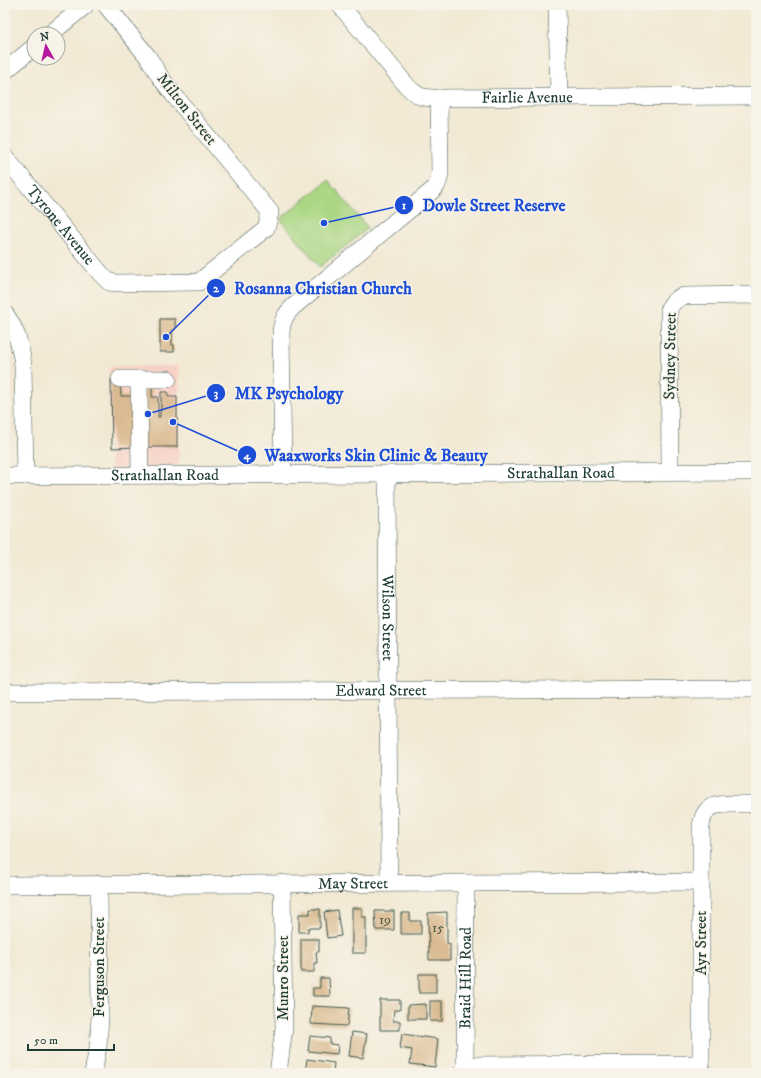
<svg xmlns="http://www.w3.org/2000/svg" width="761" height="1078" viewBox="0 0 761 1078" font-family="'IM FELL DW Pica',serif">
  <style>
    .built { fill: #f7d1c6 }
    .green { fill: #abd784; stroke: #658a5c }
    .building { fill: #dabb91 }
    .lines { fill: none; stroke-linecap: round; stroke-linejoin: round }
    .minor-casing { stroke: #3f574c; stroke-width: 18 }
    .minor { stroke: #fff; stroke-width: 17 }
    .labels { text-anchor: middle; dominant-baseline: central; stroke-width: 3; stroke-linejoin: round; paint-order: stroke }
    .number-label { font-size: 14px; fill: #4e5c4b }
    .street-label { font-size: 16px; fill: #1f3d34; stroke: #f7f3e8 }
    .leader { fill: none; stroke: #1d4ed8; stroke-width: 1.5 }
    .callout-dot { fill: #1d4ed8; stroke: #f7f3e8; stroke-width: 1.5 }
    .mark-label { font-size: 12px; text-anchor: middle; font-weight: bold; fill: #fff }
    .callout-label { font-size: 17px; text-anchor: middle; font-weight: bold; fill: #1d4ed8; stroke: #f7f3e8; stroke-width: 3; stroke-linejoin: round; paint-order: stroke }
  </style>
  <rect width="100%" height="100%" fill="#f7f3e8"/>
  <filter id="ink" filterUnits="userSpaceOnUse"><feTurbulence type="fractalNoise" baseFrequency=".025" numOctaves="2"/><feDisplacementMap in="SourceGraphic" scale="8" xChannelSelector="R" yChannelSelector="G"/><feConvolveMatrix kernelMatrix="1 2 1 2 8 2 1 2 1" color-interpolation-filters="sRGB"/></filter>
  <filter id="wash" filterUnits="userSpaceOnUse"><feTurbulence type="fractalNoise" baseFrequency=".012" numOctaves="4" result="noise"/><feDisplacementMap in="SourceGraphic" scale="16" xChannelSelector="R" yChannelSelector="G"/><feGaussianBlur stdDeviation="0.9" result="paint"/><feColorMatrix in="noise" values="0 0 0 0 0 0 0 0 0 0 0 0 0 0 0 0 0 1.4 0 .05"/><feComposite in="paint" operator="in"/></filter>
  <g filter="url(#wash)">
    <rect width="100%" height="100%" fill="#f2e9d4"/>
    <polygon class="built" points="109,366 179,366 179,468 110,469"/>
    <polygon class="green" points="328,180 368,228 320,267 280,219"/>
    <g id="blocks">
      <g class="building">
        <polygon points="160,319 175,319 175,329 172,330 172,345 174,345 174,352 160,352"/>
        <polygon points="120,378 121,396 136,396 137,447 112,448 111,379"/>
        <polygon points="145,382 152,382 152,397 158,397 158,417 160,417 160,412 161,411 161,392 168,392 168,397 177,397 177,447 143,447"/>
        <polygon points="352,908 362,908 362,917 366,917 366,953 352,953"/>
        <polygon points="310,909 320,909 320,928 308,928 308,932 299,932 299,914 310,914"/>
        <polygon points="337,910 341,936 327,938 324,912"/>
        <polygon points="375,911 394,911 394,930 376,930"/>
        <polygon points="447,912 447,943 450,944 450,960 429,960 428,913"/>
        <polygon points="401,913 410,913 410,921 421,921 421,934 401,934"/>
        <polygon points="301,939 319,939 319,952 316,952 317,963 314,963 314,972 301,972"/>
        <rect x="419" y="974" width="17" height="19"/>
        <polygon points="320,978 329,978 330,996 313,996 313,988 320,988"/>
        <polygon points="380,1000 400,1000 400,1010 394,1010 393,1021 400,1021 400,1030 380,1030"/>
        <rect x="430" y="1001" width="12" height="20"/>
        <polygon points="426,1004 426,1019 408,1019 408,1005"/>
        <polygon points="312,1006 349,1008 347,1026 311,1024"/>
        <polygon points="352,1032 367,1034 363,1058 349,1056"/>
        <polygon points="402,1034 438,1039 435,1067 410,1064 412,1050 400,1048"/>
        <polygon points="310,1036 330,1038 330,1044 338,1045 337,1054 308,1051"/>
        <polygon points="307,1059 334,1063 333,1073 305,1073"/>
      </g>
    </g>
  </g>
  <g filter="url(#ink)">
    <use href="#blocks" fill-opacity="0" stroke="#3f574c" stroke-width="1"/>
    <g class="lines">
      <g class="minor-casing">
        <g id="minor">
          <path id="s1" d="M340,5L407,86C419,98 423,98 439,98L756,96"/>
          <polyline points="557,5 559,97"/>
          <polyline points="50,34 86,5"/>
          <polyline points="5,71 34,47"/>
          <path id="s2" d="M5,157L101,274L109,282L117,283L199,282L266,228L267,225L270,212L173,94L161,78L148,57L106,5"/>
          <path d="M5,314C17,330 21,347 23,366L25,476"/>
          <polyline points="120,379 168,379"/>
          <polyline points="139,379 140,475"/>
          <path d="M670,472L669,308C673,301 677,298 684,296L756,295"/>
          <path d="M283,474L281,333C282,321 285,314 294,306L434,189L437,185L440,175L439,98"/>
          <path id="s3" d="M387,474L389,883"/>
          <path id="s4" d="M5,476L756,472"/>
          <path id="s5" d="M5,692L756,689"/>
          <path id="s6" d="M5,885L701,882"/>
          <polyline points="465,1065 701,1064"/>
          <polyline points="93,1073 98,1047 100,1017 99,884"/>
          <polyline points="278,1073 284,1028 282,883"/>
          <path id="s7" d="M464,1073L465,1065L466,883"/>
          <path d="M701,1073V826C704,805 715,804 733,804C741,804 748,804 756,804"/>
        </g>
      </g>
      <use href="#minor" class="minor"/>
    </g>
  </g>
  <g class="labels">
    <g class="number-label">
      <text x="385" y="920">19</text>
      <text x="438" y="928">15</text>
    </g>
    <g class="street-label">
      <text stroke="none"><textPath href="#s1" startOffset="229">Fairlie Avenue</textPath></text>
      <text transform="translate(187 109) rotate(52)">Milton Street</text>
      <text stroke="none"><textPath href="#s2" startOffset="88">Tyrone Avenue</textPath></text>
      <text transform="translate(670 356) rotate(-89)">Sydney Street</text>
      <text stroke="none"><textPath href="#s4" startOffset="556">Strathallan Road</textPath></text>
      <text stroke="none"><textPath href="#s4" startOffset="160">Strathallan Road</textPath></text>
      <text stroke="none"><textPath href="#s3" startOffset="144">Wilson Street</textPath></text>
      <text stroke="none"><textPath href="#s5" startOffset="376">Edward Street</textPath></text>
      <text stroke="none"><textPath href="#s6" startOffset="348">May Street</textPath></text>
      <text transform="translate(701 943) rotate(-90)">Ayr Street</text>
      <text transform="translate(99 967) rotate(-90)">Ferguson Street</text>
      <text transform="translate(283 978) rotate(-90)">Munro Street</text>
      <text stroke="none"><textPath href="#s7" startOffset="95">Braid Hill Road</textPath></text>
    </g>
  </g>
  <path class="leader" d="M324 223L404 205M166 337L216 288M148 414L216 393M173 422L247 455"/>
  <g class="callout-dot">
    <circle cx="324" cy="223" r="4"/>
    <circle cx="166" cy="337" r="4"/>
    <circle cx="148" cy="414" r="4"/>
    <circle cx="173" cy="422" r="4"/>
    <circle cx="404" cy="205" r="10"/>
    <circle cx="216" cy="288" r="10"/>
    <circle cx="216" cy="393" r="10"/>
    <circle cx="247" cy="455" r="10"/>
  </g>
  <g class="mark-label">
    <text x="404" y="209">1</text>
    <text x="216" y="292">2</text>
    <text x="216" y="397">3</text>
    <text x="247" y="459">4</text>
  </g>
  <g class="callout-label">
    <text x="494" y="211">Dowle Street Reserve</text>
    <text x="323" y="294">Rosanna Christian Church</text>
    <text x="289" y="399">MK Psychology</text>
    <text x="376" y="461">Waaxworks Skin Clinic &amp; Beauty</text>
  </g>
  <rect width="761" height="1078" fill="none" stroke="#f7f3e8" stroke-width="20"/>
  <g transform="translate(46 46) rotate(352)"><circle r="19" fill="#f7f3e8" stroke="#a1aaa0"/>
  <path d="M0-3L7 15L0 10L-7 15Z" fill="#b5179e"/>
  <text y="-6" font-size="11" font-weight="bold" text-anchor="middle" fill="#1f3d34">N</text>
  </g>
  <path d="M28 1044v6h86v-6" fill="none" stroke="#1f3d34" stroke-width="2"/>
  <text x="34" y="1044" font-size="12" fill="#1f3d34" stroke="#f7f3e8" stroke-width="3" paint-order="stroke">50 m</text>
</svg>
